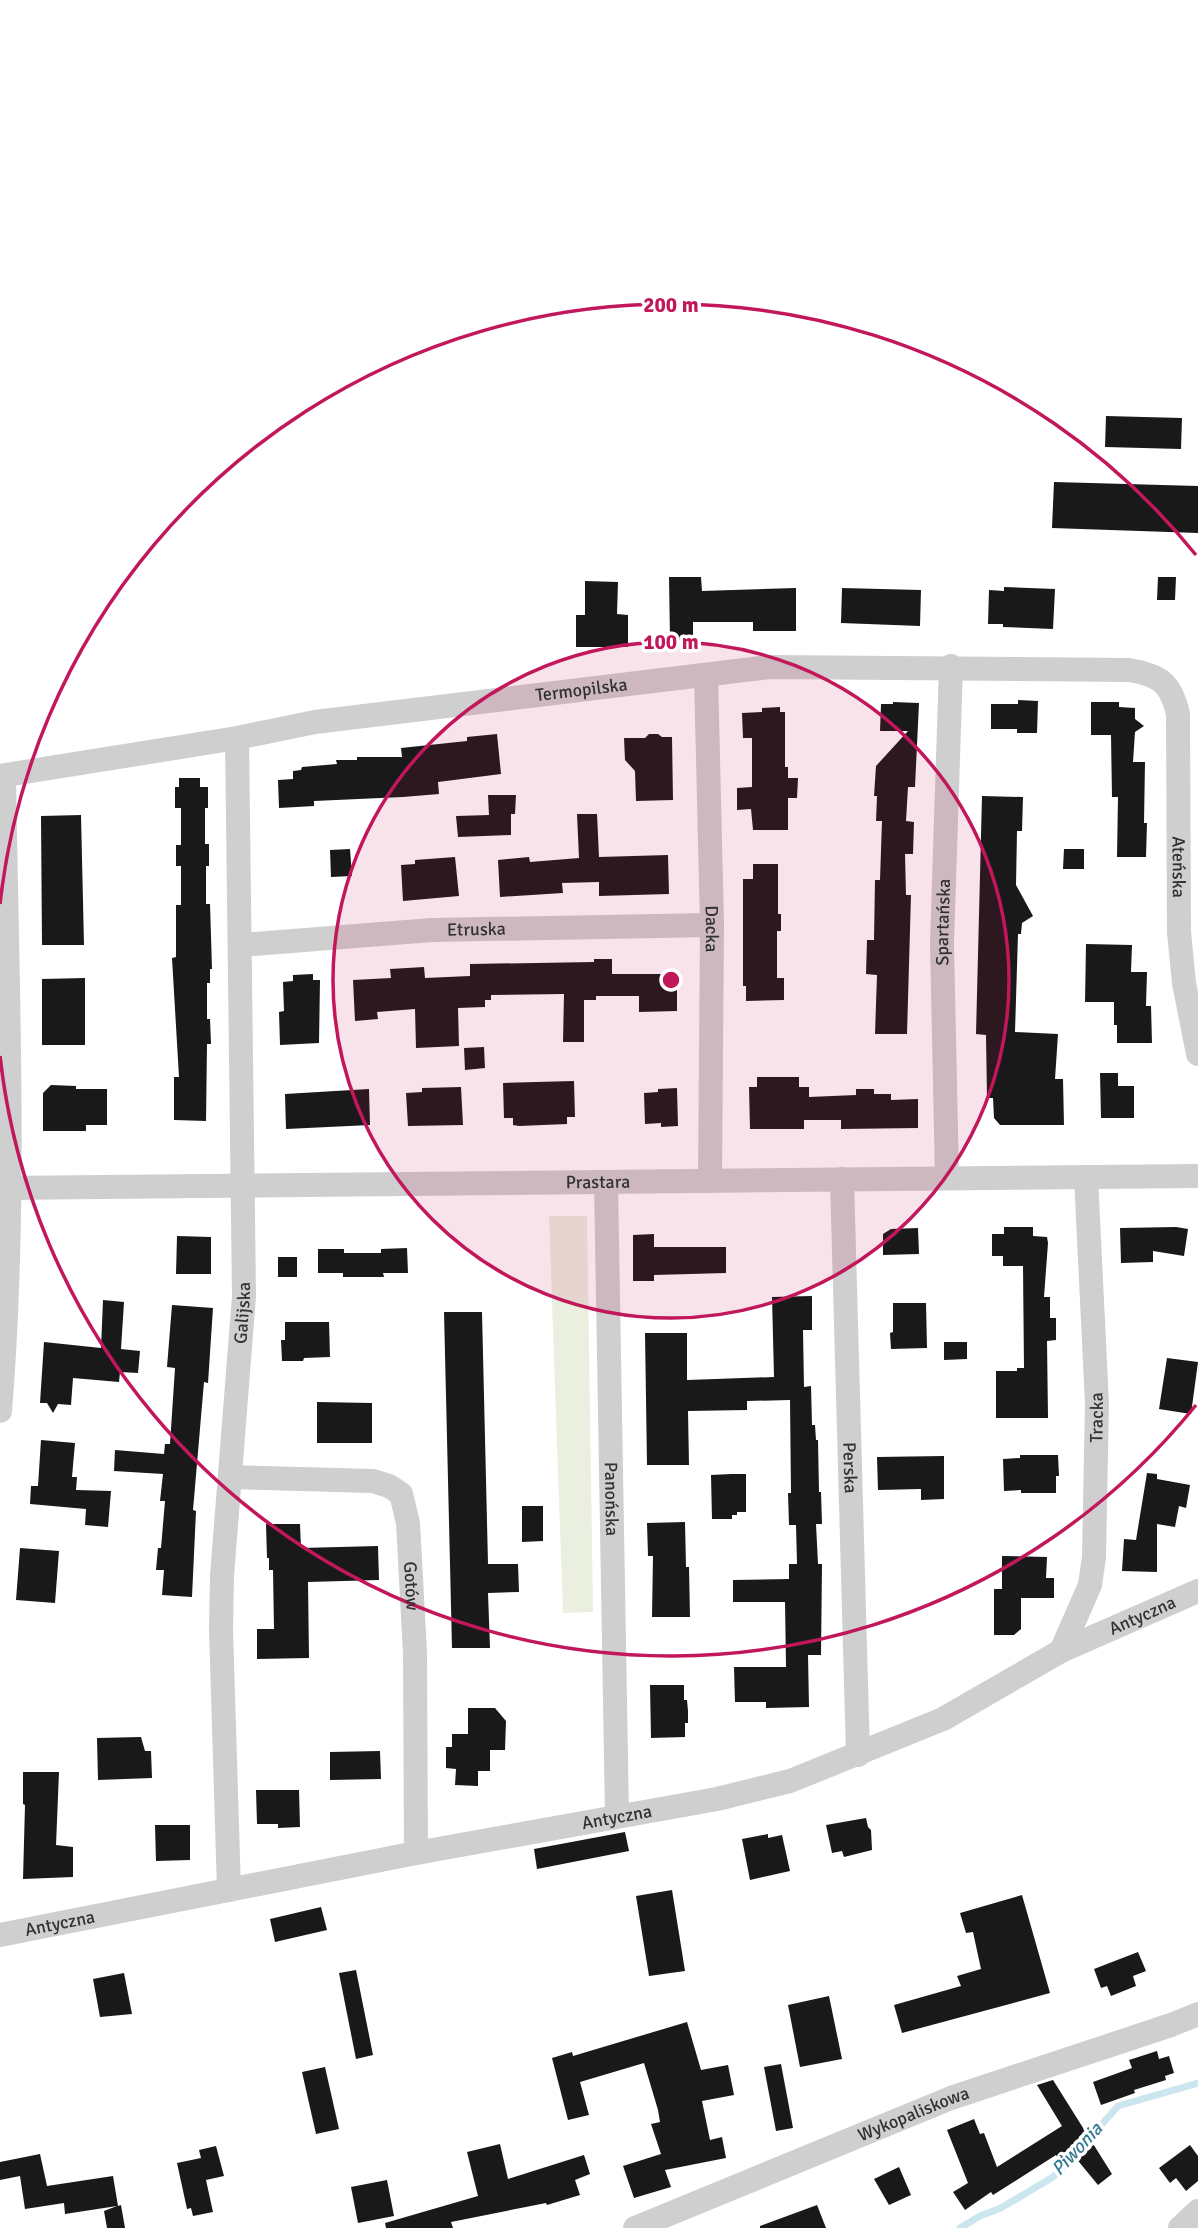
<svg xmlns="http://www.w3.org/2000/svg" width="1198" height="2228" viewBox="0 0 1198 2228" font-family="Signika,sans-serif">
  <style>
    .green { fill: #eaefdf }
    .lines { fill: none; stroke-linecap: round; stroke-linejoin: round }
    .stream { stroke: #cbe6ef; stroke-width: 7 }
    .building { fill: #191919 }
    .minor { stroke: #cfcfcf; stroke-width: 24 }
    .ring { fill: none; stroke: #c2185b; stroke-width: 3.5 }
    .labels { text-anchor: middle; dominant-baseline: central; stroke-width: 7; stroke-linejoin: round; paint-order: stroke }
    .street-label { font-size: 18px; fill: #323232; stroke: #fff }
    .water-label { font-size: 19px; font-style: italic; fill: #377b93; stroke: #fff }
    .centre { fill: #c2185b; stroke: #fff; stroke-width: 3.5 }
    .ring-label { font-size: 21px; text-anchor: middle; font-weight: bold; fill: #c2185b; stroke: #fff; stroke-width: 7; stroke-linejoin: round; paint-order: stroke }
  </style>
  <rect width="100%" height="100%" fill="#fff"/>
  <polygon class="green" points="549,1216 587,1216 593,1612 563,1613"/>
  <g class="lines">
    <polyline class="stream" points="960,2228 980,2216 1001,2208 1053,2177 1066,2165 1118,2106 1198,2083"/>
  </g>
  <g class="building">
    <polygon points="1106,416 1182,418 1181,449 1105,447"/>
    <polygon points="1054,482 1198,486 1198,533 1052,528"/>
    <polygon points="669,577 701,577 702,591 796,588 796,631 753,631 753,622 693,622 693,640 670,640"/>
    <polygon points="1158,577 1176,577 1175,600 1157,600"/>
    <polygon points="585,581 618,582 617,614 628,615 628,647 576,647 576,615 585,615"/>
    <polygon points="1004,587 1055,589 1053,629 1003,627 1003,624 988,624 989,590 1004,591"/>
    <polygon points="842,588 921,590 920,626 841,623"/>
    <polygon points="1018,700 1038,701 1037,733 1017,733 1017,729 991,729 991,704 1018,704"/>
    <polygon points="893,702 919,703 915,787 908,787 906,821 914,822 913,854 905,854 906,895 911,895 907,1034 875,1034 877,975 866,974 867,940 874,940 875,880 880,880 882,821 876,821 877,796 874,796 876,766 908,731 880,731 881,704 893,704"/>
    <polygon points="1091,702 1119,702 1119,707 1135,708 1135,719 1144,726 1135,732 1133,762 1145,762 1144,823 1147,823 1146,857 1117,857 1118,797 1112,797 1111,735 1091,735"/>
    <polygon points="780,707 780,712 785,712 785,767 788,767 788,778 798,778 797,798 788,798 788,830 753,830 751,809 737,810 737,788 752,787 752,738 743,738 742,713 762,712 762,708"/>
    <polygon points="497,734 501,774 438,782 439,794 403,797 314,801 314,806 279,808 278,780 293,779 293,771 301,770 302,767 337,764 336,760 357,760 357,757 402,757 401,748 467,741 467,737"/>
    <polygon points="649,734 658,734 662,737 672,737 673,800 636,801 635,771 625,760 624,738 645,738"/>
    <polygon points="179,778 200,778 200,787 208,787 208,808 205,808 205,844 209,844 209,866 206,866 206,904 210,904 212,969 210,969 210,983 207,983 207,1019 210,1019 211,1044 207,1044 206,1121 174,1120 174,1077 179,1077 172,958 176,957 176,905 181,905 181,866 176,866 176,845 181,845 181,808 175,808 175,787 179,787"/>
    <polygon points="488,795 516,795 515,814 511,814 511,835 458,837 456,816 489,815"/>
    <polygon points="982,796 1023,797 1022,831 1017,831 1016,885 1033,916 1022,923 1021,934 1018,934 1015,1032 1058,1034 1055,1079 1063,1079 1064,1125 1000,1125 994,1118 993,1098 987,1098 986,1035 976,1034"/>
    <polygon points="577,814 597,814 599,857 668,855 669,894 599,896 599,882 562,883 563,893 500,897 498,860 529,857 530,862 579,858"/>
    <polygon points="81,815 84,945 42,945 41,816"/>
    <polygon points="350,849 352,876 331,877 330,850"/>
    <polygon points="1064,849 1084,849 1084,869 1063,869"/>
    <polygon points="455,857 459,896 403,901 401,865 415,864 415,860"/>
    <polygon points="753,864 778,864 778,914 781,914 781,931 777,931 777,978 784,978 784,1000 746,1001 746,986 743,986 743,879 753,879"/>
    <polygon points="1086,944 1132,945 1131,972 1147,972 1146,1006 1151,1006 1152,1043 1117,1043 1117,1025 1114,1025 1114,1002 1085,1002"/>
    <polygon points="594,959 612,959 612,974 677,974 677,1011 639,1012 639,996 596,996 596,1000 584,1000 584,1042 563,1042 564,994 491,995 491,1000 485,1000 485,1007 458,1008 459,1046 416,1048 415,1009 377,1012 378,1019 355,1021 353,980 391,978 390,969 424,967 425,978 470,976 470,964 594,962"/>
    <polygon points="313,974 313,980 320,980 319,1043 280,1045 279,1012 284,1011 283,982 293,981 293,975"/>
    <polygon points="85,978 85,1045 42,1045 42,979"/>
    <polygon points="484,1047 485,1068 465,1070 464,1048"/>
    <polygon points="1100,1073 1118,1073 1118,1086 1134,1086 1134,1118 1101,1118"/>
    <polygon points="757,1077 799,1077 799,1087 809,1087 809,1097 856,1095 856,1089 874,1089 874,1094 891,1094 891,1100 918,1099 918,1128 841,1129 841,1120 804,1120 804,1129 750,1129 749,1087 757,1087"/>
    <polygon points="574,1081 575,1117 567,1117 567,1124 519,1126 513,1125 513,1118 504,1118 503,1083"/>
    <polygon points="51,1085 76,1086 76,1089 107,1089 107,1125 86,1125 86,1131 43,1131 43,1093"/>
    <polygon points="461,1087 463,1125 408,1126 406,1093 422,1092 422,1088"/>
    <polygon points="677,1088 678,1126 661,1127 661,1123 645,1124 644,1093 658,1092 658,1089"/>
    <polygon points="369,1089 370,1125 286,1129 285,1094"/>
    <polygon points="1004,1227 1033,1227 1033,1236 1047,1237 1048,1243 1044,1297 1050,1297 1050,1318 1056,1318 1056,1340 1047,1341 1048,1418 996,1418 996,1371 1017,1371 1017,1368 1024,1368 1023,1266 1003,1266 1003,1256 992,1256 992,1234 1004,1234"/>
    <polygon points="1176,1227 1188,1229 1184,1256 1153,1251 1153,1262 1121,1263 1120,1228"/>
    <polygon points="918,1228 919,1254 883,1255 883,1234 891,1229"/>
    <polygon points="654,1234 654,1247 726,1247 726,1273 654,1275 654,1281 633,1281 633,1235"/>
    <polygon points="177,1236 211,1237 211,1274 176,1274"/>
    <polygon points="407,1248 408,1273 383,1273 384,1277 343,1277 343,1273 318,1273 318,1249 344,1249 344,1253 381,1253 381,1249"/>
    <rect x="278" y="1257" width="19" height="20"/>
    <polygon points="812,1296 812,1330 803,1330 804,1387 811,1386 812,1425 815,1425 816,1440 818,1440 819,1492 821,1492 822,1524 816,1524 818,1564 822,1564 821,1655 808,1655 809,1707 766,1708 766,1702 735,1702 734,1667 786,1667 785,1602 733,1602 733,1580 789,1579 789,1564 797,1564 796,1525 789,1525 788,1493 791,1493 790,1400 747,1401 747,1410 688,1411 689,1465 647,1465 645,1333 687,1333 687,1380 774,1377 772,1297"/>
    <polygon points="103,1300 124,1302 121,1349 140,1351 138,1373 120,1372 119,1382 73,1378 71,1405 58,1404 53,1413 47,1403 40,1403 44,1342 101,1348"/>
    <polygon points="893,1303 926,1303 927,1348 891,1349 890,1333 893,1332"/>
    <polygon points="172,1305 213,1308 208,1383 204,1382 193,1510 196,1511 192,1597 162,1595 164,1570 156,1570 158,1548 161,1548 165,1501 160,1501 163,1474 114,1471 115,1450 164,1454 165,1444 170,1444 175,1368 167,1367"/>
    <polygon points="444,1312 482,1312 488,1564 518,1564 519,1592 488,1593 490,1648 452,1648"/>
    <polygon points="285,1322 329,1322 330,1357 304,1358 303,1361 282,1361 281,1340 285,1340"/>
    <polygon points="944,1342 967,1342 967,1359 944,1360"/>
    <polygon points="1167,1358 1198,1362 1191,1414 1159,1409"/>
    <polygon points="317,1402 372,1403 372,1443 317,1443"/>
    <polygon points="41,1440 75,1443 72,1477 77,1477 76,1490 111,1491 108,1527 85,1525 86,1509 30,1504 31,1486 38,1486"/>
    <polygon points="1020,1455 1058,1455 1059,1476 1056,1476 1056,1493 1021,1493 1021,1490 1004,1491 1003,1459 1020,1458"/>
    <polygon points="944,1456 944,1499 921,1500 921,1489 878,1490 877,1457"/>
    <polygon points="1147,1473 1157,1474 1157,1479 1190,1485 1186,1508 1179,1506 1175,1527 1157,1524 1157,1572 1122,1571 1124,1539 1136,1540"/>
    <polygon points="731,1474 746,1474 746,1512 737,1512 737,1515 732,1515 732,1519 712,1519 711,1475"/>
    <polygon points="522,1506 543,1506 543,1541 522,1542"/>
    <polygon points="685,1522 686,1567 689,1567 690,1617 652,1617 653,1556 648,1556 647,1523"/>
    <polygon points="266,1524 300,1524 301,1548 378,1546 379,1580 308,1582 309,1658 257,1659 257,1629 274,1629 273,1570 269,1570 269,1558 267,1558"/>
    <polygon points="20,1548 59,1551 55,1603 16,1600"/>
    <polygon points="1002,1556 1047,1557 1046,1578 1054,1578 1054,1598 1021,1598 1021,1629 1014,1635 994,1635 994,1589 1002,1589"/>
    <polygon points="650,1685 684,1685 684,1700 687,1700 688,1711 688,1723 685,1723 685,1737 651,1738"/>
    <polygon points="468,1708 495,1708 506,1721 505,1750 490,1750 490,1771 478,1771 478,1786 455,1785 456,1769 446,1768 446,1747 452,1747 452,1734 468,1734"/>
    <polygon points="141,1737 145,1751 151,1751 152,1778 98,1780 97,1738"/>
    <polygon points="380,1751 381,1779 330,1780 330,1752"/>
    <polygon points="23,1772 59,1772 56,1845 73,1847 73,1877 23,1879 25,1805 23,1804"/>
    <polygon points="256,1790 299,1790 300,1827 278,1828 278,1824 257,1824"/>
    <polygon points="866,1818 868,1827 871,1830 872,1850 844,1857 842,1851 832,1853 826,1825"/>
    <polygon points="155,1825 190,1825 190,1860 156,1861"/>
    <polygon points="625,1832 629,1851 537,1869 534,1849"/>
    <polygon points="768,1834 768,1838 782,1835 790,1871 750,1880 742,1839"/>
    <polygon points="672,1890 685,1971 649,1976 636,1896"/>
    <polygon points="1022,1895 1050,1993 902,2033 894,2005 961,1986 957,1976 981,1969 973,1932 966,1933 960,1913"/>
    <polygon points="321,1907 327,1930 275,1942 270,1919"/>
    <polygon points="1138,1952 1146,1971 1133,1976 1136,1986 1111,1996 1107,1986 1101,1988 1094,1969"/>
    <polygon points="356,1970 373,2055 356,2059 339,1973"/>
    <polygon points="124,1973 132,2014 100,2017 93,1979"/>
    <polygon points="829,1996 842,2059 800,2067 788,2005"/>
    <polygon points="687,2022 701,2070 728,2065 734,2095 702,2101 710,2140 722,2137 726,2158 665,2170 671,2187 634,2198 623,2166 661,2154 651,2124 660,2122 658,2110 644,2063 580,2082 589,2115 568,2120 552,2058 572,2052 573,2056"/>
    <polygon points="1157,2051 1159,2059 1169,2056 1174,2073 1165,2076 1166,2080 1134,2090 1135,2093 1101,2105 1093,2082 1132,2068 1129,2060"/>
    <polygon points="781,2064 793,2128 776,2131 764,2067"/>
    <polygon points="325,2067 339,2129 316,2134 302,2072"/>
    <polygon points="1053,2080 1112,2174 1098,2185 1070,2151 1058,2158 1056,2155 993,2195 991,2192 965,2210 953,2192 968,2183 947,2130 974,2119 980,2134 984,2133 997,2167 1062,2126 1037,2085"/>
    <polygon points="500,2144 508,2179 584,2155 590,2174 575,2180 580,2195 547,2205 546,2203 451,2222 453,2228 386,2228 385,2223 478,2196 467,2152"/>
    <polygon points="1190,2145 1198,2156 1198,2181 1186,2191 1176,2178 1170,2183 1159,2168"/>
    <polygon points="216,2146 224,2176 206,2180 213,2212 193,2216 191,2208 187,2209 177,2163 201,2158 199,2150"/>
    <polygon points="40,2154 47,2186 113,2176 118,2206 121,2205 125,2228 107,2228 104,2211 117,2206 65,2214 64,2203 25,2209 20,2176 0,2180 0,2162"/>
    <polygon points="899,2167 911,2195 889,2205 874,2179"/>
    <polygon points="387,2180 394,2216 358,2223 351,2187"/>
    <polygon points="817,2205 826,2228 760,2228 760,2226"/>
  </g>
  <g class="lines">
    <g class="minor">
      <path id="s1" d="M706,675L712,925L710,1181"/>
      <path id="s2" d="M0,776L237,738L315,722L769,667L1129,670C1160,675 1171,683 1178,714L1179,932L1184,983L1198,1054"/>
      <path id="s3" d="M241,945L432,930L712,925"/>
      <path id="s4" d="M947,1178L942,943L951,666"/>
      <path id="s5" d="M842,1179L858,1755"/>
      <path id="s6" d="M606,1182L617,1816"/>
      <path id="s7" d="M0,1188L1198,1176"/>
      <path d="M0,1411C17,1200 7,987 4,776"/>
      <path id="s8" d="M231,1477L373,1481L389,1486L401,1494L408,1523L415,1652L416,1853"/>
      <path id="s9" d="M1061,1651L1090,1585L1094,1557L1097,1404L1086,1177"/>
      <path id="s10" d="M229,1890L221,1629L222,1576L244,1296L237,738"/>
      <path id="s11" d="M0,1935L416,1853L717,1799L790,1781L943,1719L1061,1651L1198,1591"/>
      <path id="s12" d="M635,2228L951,2098L1171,2025L1198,2014"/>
      <polyline points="1180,2228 1198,2211"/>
    </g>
  </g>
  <circle cx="671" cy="980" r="338" fill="#c2185b" fill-opacity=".12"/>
  <g class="ring">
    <circle cx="671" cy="980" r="338"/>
    <path d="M1196 1405A675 675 0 0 1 0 1056M0 904A675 675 0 0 1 1196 555"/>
  </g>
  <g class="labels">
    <g class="street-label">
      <text stroke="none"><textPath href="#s2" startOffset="588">Termopilska</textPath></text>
      <text stroke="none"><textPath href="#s2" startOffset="1362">Ateńska</textPath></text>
      <text stroke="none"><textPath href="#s4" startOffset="256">Spartańska</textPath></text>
      <text stroke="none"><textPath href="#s1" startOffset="254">Dacka</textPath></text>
      <text stroke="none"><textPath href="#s3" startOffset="236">Etruska</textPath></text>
      <text stroke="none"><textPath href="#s7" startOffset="598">Prastara</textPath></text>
      <text stroke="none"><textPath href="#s10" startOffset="578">Galijska</textPath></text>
      <text stroke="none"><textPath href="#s9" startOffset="240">Tracka</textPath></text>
      <text stroke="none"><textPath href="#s5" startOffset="289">Perska</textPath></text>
      <text stroke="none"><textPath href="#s6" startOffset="317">Panońska</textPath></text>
      <text stroke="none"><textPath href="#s8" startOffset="266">Gotów</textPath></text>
      <text stroke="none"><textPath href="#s11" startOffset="1195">Antyczna</textPath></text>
      <text stroke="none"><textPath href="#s11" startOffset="628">Antyczna</textPath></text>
      <text stroke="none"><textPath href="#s11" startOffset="61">Antyczna</textPath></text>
      <text stroke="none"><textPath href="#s12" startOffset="301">Wykopaliskowa</textPath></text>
    </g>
    <g class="water-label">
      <text transform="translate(1077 2149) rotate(-47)">Piwonia</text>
    </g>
  </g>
  <circle cx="671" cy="980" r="10" class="centre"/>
  <g class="ring-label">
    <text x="671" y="312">200 m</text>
    <text x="671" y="649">100 m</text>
  </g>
</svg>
